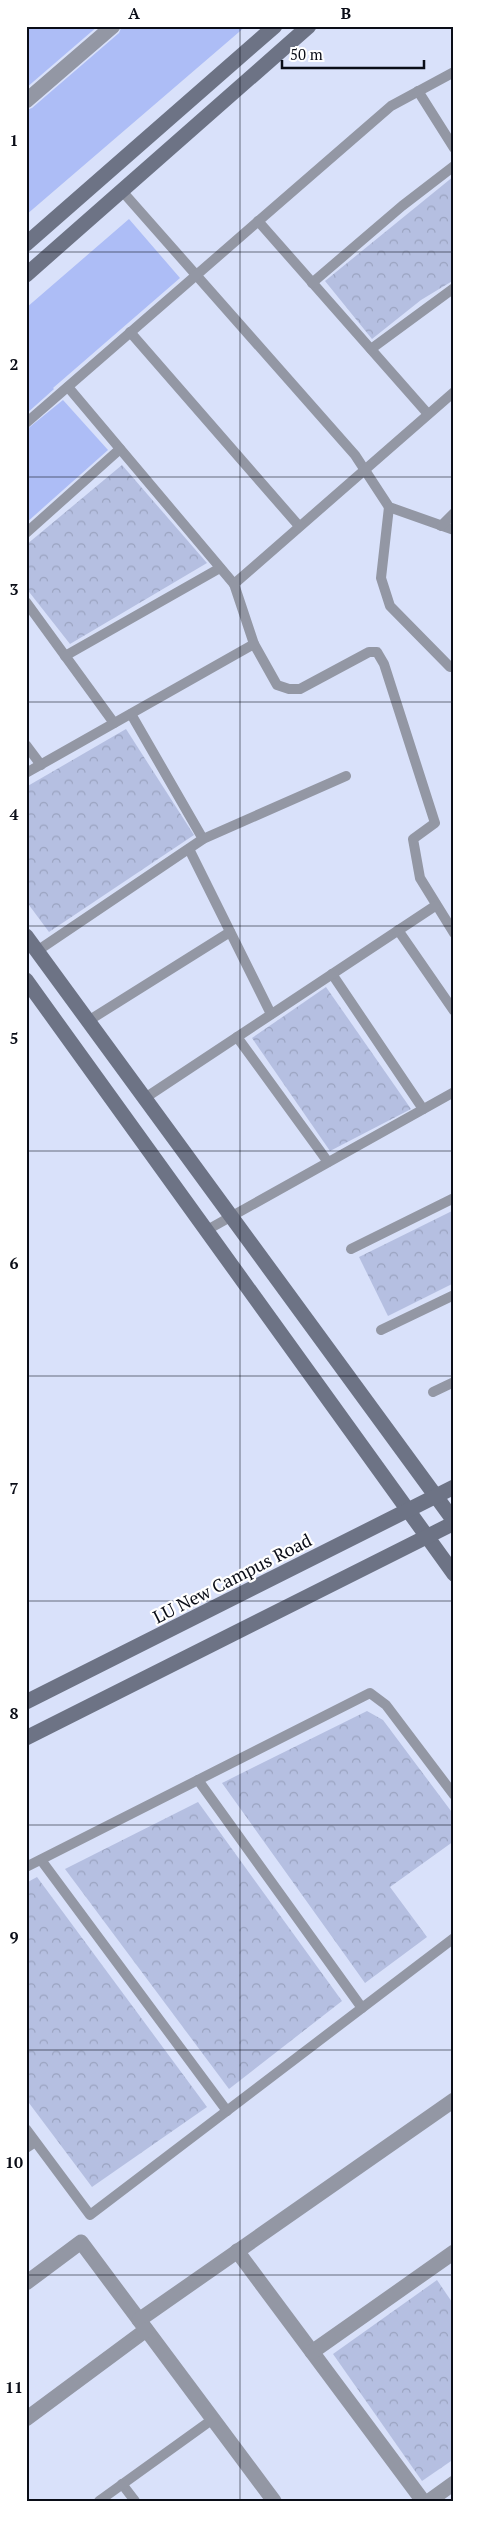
<svg xmlns="http://www.w3.org/2000/svg" width="480" height="2527" viewBox="0 0 480 2527" font-family="'PT Serif',serif">
  <style>
    .forest { fill: url(#forest-crowns) }
    .building { fill: #adbdf6 }
    .lines { fill: none; stroke-linecap: round; stroke-linejoin: round }
    .lane { stroke: #9397a4; stroke-width: 10 }
    .street { stroke: #9397a4; stroke-width: 15 }
    .secondary { stroke: #6d7385; stroke-width: 15 }
    .grid { fill: none; stroke: #0a0d17; stroke-width: 1; stroke-opacity: 0.55 }
    .labels { text-anchor: middle; dominant-baseline: central; stroke-width: 4.5; stroke-linejoin: round; paint-order: stroke }
    .street-label { font-size: 18px; fill: #0a0d17; stroke: #fff }
    .neatline { fill: none; stroke: #0a0d17; stroke-width: 2 }
    .grid-label { font-size: 16px; text-anchor: middle; font-weight: bold; fill: #0a0d17 }
  </style>
  <defs>
    <pattern id="forest-crowns" width="20" height="18" patternUnits="userSpaceOnUse" patternTransform="scale(1.25)"><rect width="20" height="18" fill="#b5bfe1"/><path d="M2 6a3 3 0 1 1 6 0M12 15a3 3 0 1 1 6 0" fill="none" stroke="#9aa3c0"/></pattern>
  </defs>
  <rect width="100%" height="100%" fill="#d9e1fa"/>
  <g class="forest">
    <polygon points="454,176 454,280 421,300 372,339 325,281"/>
    <polygon points="122,465 207,563 70,644 26,588 26,545"/>
    <polygon points="126,729 194,835 49,932 26,901 26,787"/>
    <polygon points="326,987 411,1109 330,1151 252,1038"/>
    <polygon points="454,1210 454,1283 388,1316 359,1257"/>
    <polygon points="367,1711 383,1720 454,1815 454,1841 390,1887 427,1937 365,1983 222,1783"/>
    <polygon points="198,1802 342,2001 229,2089 65,1869"/>
    <polygon points="37,1877 207,2107 92,2187 26,2099 26,1883"/>
    <polygon points="437,2280 454,2305 454,2459 422,2481 333,2354"/>
  </g>
  <g class="building">
    <polygon points="26,26 98,26 26,88"/>
    <polygon points="122,26 246,26 26,215 26,110 32,108 119,33"/>
    <polygon points="129,219 180,278 53,388 54,389 26,414 26,308"/>
    <polygon points="63,400 108,450 26,523 26,430"/>
  </g>
  <g class="lines">
    <g class="lane">
      <polyline points="418,91 454,148"/>
      <polyline points="122,191 355,455 389,507 454,530"/>
      <polyline points="258,221 428,414"/>
      <polyline points="312,283 402,206 454,166"/>
      <polyline points="130,332 299,526"/>
      <polyline points="371,349 454,288"/>
      <polyline points="68,387 234,584"/>
      <polyline points="26,423 391,106 454,72"/>
      <polyline points="389,507 381,578 390,606 450,667 454,667"/>
      <polyline points="441,526 454,513"/>
      <polyline points="26,533 120,449"/>
      <polyline points="26,602 114,723"/>
      <polyline points="254,644 277,685 289,689 300,689 369,652 377,652 384,664 435,823 413,839 420,878 454,933"/>
      <polyline points="65,656 220,568"/>
      <polyline points="131,714 203,839"/>
      <polyline points="26,745 41,765"/>
      <polyline points="26,773 254,644 234,584 454,392"/>
      <polyline points="189,849 271,1014"/>
      <polyline points="398,930 454,1011"/>
      <polyline points="37,951 203,839 346,776"/>
      <polyline points="332,974 423,1109"/>
      <polyline points="88,1021 230,932"/>
      <polyline points="237,1037 328,1162"/>
      <polyline points="145,1098 435,906"/>
      <polyline points="207,1230 454,1092"/>
      <polyline points="351,1249 454,1198"/>
      <polyline points="381,1330 454,1295"/>
      <polyline points="433,1392 454,1382"/>
      <polyline points="198,1780 362,2008"/>
      <polyline points="41,1860 227,2111"/>
      <polyline points="26,1867 370,1693 386,1705 454,1795"/>
      <polyline points="26,2129 90,2215 454,1938"/>
      <polyline points="26,2148 35,2142"/>
      <polyline points="122,2484 135,2501"/>
      <polyline points="99,2501 213,2419"/>
    </g>
    <g class="street">
      <polyline points="26,101 113,26"/>
      <polyline points="237,2251 423,2501"/>
      <polyline points="26,2283 81,2242 274,2501"/>
      <polyline points="139,2320 454,2100"/>
      <polyline points="312,2352 454,2252"/>
      <polyline points="26,2419 146,2330"/>
      <polyline points="429,2501 454,2483"/>
    </g>
    <g class="secondary">
      <polyline points="26,244 275,26"/>
      <polyline points="26,275 309,26"/>
      <polyline points="26,936 454,1521"/>
      <polyline points="26,980 454,1574"/>
      <polyline points="26,1702 454,1487"/>
      <polyline points="26,1738 454,1523"/>
    </g>
  </g>
  <path class="grid" d="M240,26V2501M26,252H454M26,477H454M26,702H454M26,926H454M26,1151H454M26,1376H454M26,1601H454M26,1825H454M26,2050H454M26,2275H454"/>
  <g class="labels">
    <g class="street-label">
      <text transform="translate(232 1578) rotate(-27)">LU New Campus Road</text>
    </g>
  </g>
  <rect width="480" height="2527" fill="none" stroke="#ffffff" stroke-width="55"/>
  <path d="M282 60v8h142v-8" fill="none" stroke="#0a0d17" stroke-width="2.5"/>
  <text x="290" y="60" font-size="15" fill="#0a0d17" stroke="#ffffff" stroke-width="4" paint-order="stroke">50 m</text>
  <rect x="28" y="28" width="424" height="2472" class="neatline"/>
  <g class="grid-label">
    <text x="134" y="19">A</text>
    <text x="346" y="19">B</text>
    <text x="14" y="146">1</text>
    <text x="14" y="370">2</text>
    <text x="14" y="595">3</text>
    <text x="14" y="820">4</text>
    <text x="14" y="1044">5</text>
    <text x="14" y="1269">6</text>
    <text x="14" y="1494">7</text>
    <text x="14" y="1719">8</text>
    <text x="14" y="1943">9</text>
    <text x="14" y="2168">10</text>
    <text x="14" y="2393">11</text>
  </g>
</svg>
